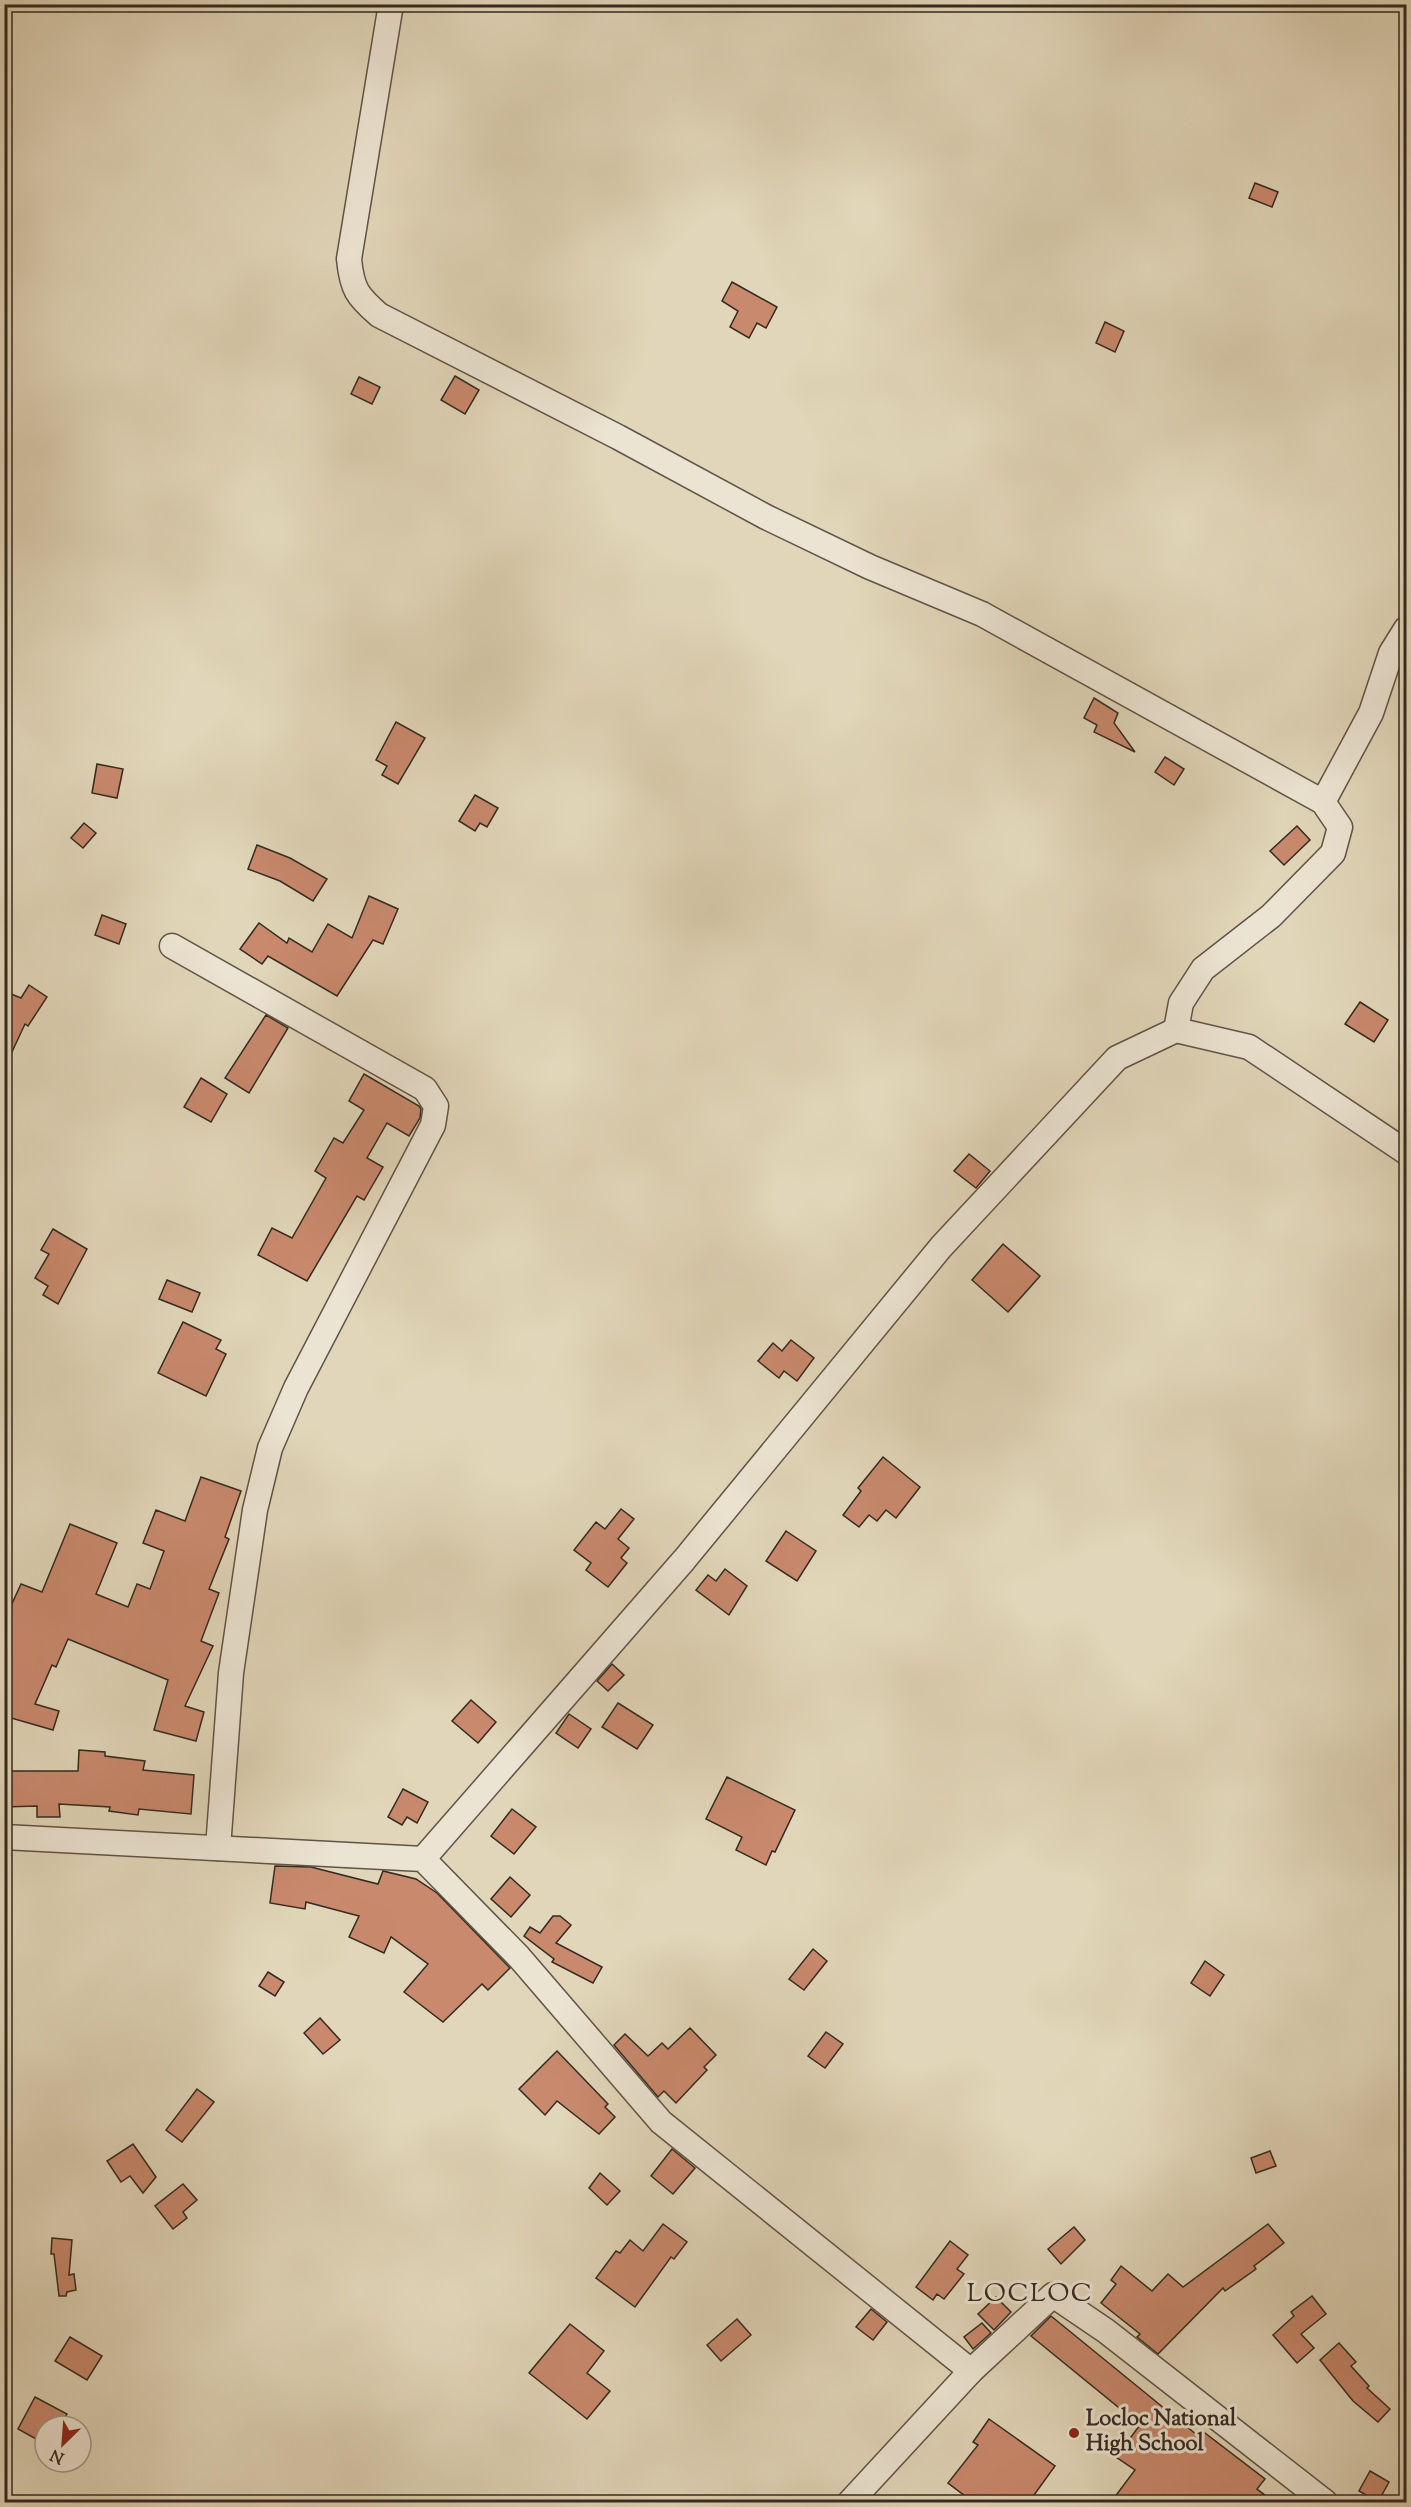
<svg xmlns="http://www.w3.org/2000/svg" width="1411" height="2507" viewBox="0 0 1411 2507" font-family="'Sorts Mill Goudy',serif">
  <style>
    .building { fill: #c9896d; stroke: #332a20; stroke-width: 1.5 }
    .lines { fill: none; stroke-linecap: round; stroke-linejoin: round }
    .minor-casing { stroke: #5e5546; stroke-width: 27 }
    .minor { stroke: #ece4d2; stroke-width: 24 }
    .poi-dot { fill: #8f2418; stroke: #ece4d2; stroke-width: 2 }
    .labels { text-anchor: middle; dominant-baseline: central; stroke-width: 6; stroke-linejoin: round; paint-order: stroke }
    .poi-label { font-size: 22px; font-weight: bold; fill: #332a20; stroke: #ece4d2; text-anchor: start }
    .quarter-label { font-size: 26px; letter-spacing: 1.5px; fill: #332a20; stroke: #ece4d2 }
  </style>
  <rect width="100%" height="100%" fill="#e1d6b9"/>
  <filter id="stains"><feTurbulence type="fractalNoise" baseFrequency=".00333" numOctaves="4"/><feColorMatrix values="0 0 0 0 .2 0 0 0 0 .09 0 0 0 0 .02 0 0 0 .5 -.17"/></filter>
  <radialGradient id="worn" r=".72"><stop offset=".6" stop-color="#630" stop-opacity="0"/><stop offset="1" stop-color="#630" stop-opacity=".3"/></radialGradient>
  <g class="building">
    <polygon points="1255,183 1278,192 1272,207 1249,198"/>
    <polygon points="732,282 777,307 766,328 757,323 749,338 730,327 738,311 722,301"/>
    <polygon points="1105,322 1124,331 1115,352 1096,343"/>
    <polygon points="455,376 479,390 465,414 441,400"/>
    <polygon points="359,377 380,387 372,404 351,394"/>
    <polygon points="1094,698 1118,713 1114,723 1135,752 1094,732 1097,725 1084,718"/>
    <polygon points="396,722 425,738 398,784 382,775 387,766 376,760"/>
    <polygon points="1165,757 1184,769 1174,785 1155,772"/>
    <polygon points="97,764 123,769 117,798 92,793"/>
    <polygon points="475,795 498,808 487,827 480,823 475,831 459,821"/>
    <polygon points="84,823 96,833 83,848 71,838"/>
    <polygon points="1297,826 1310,840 1284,865 1270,851"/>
    <polygon points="257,845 290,858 327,879 313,901 280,881 248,869"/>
    <polygon points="369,896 398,909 383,944 373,940 337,996 268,956 262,964 240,949 259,923 287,943 289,938 312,952 328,924 352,938"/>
    <polygon points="102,915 126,924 119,944 95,935"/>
    <polygon points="29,985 47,997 28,1026 25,1024 4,1069 4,991 21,998"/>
    <polygon points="1360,1002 1388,1020 1374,1042 1345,1024"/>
    <polygon points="266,1015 288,1028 249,1093 225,1078"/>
    <polygon points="364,1074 419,1106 421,1109 420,1118 409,1136 387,1123 367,1158 383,1167 364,1200 357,1196 307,1281 258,1255 272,1228 292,1238 326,1178 315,1171 334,1138 343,1143 364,1110 349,1101"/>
    <polygon points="201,1078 227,1094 211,1122 184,1107"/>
    <polygon points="969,1154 990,1171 976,1188 954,1171"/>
    <polygon points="53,1229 87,1249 58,1304 43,1295 48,1286 35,1278 49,1254 41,1250"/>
    <polygon points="1003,1244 1040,1276 1008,1312 972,1280"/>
    <polygon points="167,1280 200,1293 192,1312 159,1299"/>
    <polygon points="183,1322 221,1340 216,1349 226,1354 206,1396 158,1373"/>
    <polygon points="791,1340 814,1358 797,1381 784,1371 779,1378 758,1361 773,1343 782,1351"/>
    <polygon points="883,1457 920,1487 896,1518 886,1510 877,1521 869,1515 859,1527 843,1515 861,1491 858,1488"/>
    <polygon points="201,1477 241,1491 225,1537 229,1539 209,1589 219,1593 201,1641 213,1646 185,1706 204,1712 196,1741 154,1730 168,1680 68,1639 56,1667 52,1665 35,1704 59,1711 53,1730 4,1716 4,1621 21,1584 42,1592 70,1524 117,1543 96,1594 128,1607 137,1584 150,1589 164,1551 143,1543 156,1510 185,1521"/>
    <polygon points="621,1509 634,1519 618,1539 629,1548 621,1558 627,1563 608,1587 586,1570 591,1563 574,1550 596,1522 605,1529"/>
    <polygon points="786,1531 816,1551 797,1581 766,1561"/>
    <polygon points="725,1569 747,1586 729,1615 696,1590 708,1575 716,1581"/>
    <polygon points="612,1664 624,1675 608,1691 597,1681"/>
    <polygon points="471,1700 496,1722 478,1743 452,1721"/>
    <polygon points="618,1703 653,1725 637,1749 602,1727"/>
    <polygon points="569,1714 591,1729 578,1748 556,1733"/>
    <polygon points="79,1750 105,1752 105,1756 145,1761 143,1770 194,1775 191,1814 139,1809 138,1815 109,1811 110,1807 59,1804 60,1817 37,1817 37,1806 4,1807 4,1771 78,1771"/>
    <polygon points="727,1777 795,1810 775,1852 772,1851 766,1865 736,1850 742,1837 706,1819"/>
    <polygon points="403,1789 428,1802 417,1823 407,1817 402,1825 388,1817"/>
    <polygon points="512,1809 536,1827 514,1854 491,1836"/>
    <polygon points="275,1866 311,1867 378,1884 383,1871 416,1879 437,1893 510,1968 488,1990 482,1984 443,2022 404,1992 428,1964 391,1937 384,1953 349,1937 359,1916 306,1902 305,1909 270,1903"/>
    <polygon points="510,1877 530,1895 511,1917 491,1899"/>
    <polygon points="553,1916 560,1916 571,1925 556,1943 602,1967 593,1983 552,1962 554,1959 524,1936 530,1927 540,1933"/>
    <polygon points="813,1949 827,1961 804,1990 789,1979"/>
    <polygon points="1205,1961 1224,1975 1210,1996 1191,1983"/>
    <polygon points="268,1972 284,1982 275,1996 259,1986"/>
    <polygon points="320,2018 340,2040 323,2054 304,2033"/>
    <polygon points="690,2028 716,2055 704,2067 707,2070 676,2103 664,2091 658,2097 614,2045 625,2034 648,2056 662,2043 668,2049"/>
    <polygon points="826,2032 843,2044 825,2068 808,2056"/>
    <polygon points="557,2051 608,2104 605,2107 615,2117 599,2134 557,2101 545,2115 519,2089"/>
    <polygon points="197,2089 214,2102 182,2142 166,2130"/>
    <polygon points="133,2144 156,2177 143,2193 130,2176 121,2182 107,2161"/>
    <polygon points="672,2149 695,2168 673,2194 651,2176"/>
    <polygon points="1270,2151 1276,2166 1256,2173 1251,2158"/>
    <polygon points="600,2173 620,2191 607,2205 589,2188"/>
    <polygon points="183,2184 197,2200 183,2212 187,2218 173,2229 155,2206"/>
    <polygon points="663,2224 687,2242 674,2259 671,2257 635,2307 596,2278 616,2251 620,2253 630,2240 643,2251"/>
    <polygon points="1268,2224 1284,2243 1254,2266 1256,2269 1225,2291 1223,2288 1158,2354 1137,2337 1140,2334 1101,2303 1116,2284 1111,2280 1121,2266 1152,2291 1168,2274 1183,2287"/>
    <polygon points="1074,2227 1085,2240 1061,2264 1048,2249"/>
    <polygon points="52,2238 72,2240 69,2275 74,2274 76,2290 67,2292 66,2296 59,2296 54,2254 51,2254"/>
    <polygon points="950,2241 968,2255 957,2269 964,2274 944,2299 937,2294 933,2300 916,2287"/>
    <polygon points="1312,2296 1326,2314 1301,2334 1314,2348 1297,2363 1273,2335 1294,2316 1291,2312"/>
    <polygon points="996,2297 1011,2312 994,2330 978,2314"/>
    <polygon points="871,2309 887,2322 873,2340 856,2327"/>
    <polygon points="1051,2316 1197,2435 1201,2430 1265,2479 1257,2489 1274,2502 1111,2502 1135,2470 1116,2457 1140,2425 1031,2336"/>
    <polygon points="737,2319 751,2335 721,2361 707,2345"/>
    <polygon points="982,2323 991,2333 973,2349 964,2337"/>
    <polygon points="570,2324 604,2351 587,2373 610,2391 587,2419 529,2373"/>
    <polygon points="70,2337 102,2356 87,2380 55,2361"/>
    <polygon points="1339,2343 1356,2362 1351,2366 1369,2386 1367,2388 1390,2409 1378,2422 1353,2401 1320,2360"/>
    <polygon points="35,2397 67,2414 60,2426 45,2426 45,2444 18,2429"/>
    <polygon points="989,2419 1055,2466 1029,2502 973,2502 948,2483 978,2445 973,2442"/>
    <polygon points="1370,2471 1389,2482 1378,2502 1359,2491"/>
  </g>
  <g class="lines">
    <g class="minor-casing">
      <g id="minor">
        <path d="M391,4L349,259C352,289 357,296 379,315L618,437L766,517L870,567L982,614L1323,802L1340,827L1333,853L1271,916L1203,969L1181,1003L1176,1030"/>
        <polyline points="1323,802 1371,713 1391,653 1406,629"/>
        <polyline points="172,946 425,1089 436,1106 433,1125 296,1388 270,1448 255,1510 231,1673 218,1848"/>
        <polyline points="4,1837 423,1859 519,1957 661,2122 971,2371 850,2502"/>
        <polyline points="423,1859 684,1560 941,1247 1117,1058 1176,1030 1249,1047 1406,1152"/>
        <polyline points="971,2371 1053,2295 1106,2331 1325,2502"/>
      </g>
    </g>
    <use href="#minor" class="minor"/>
  </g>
  <circle class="poi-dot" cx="1074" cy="2433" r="6"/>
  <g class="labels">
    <g class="poi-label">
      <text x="1086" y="2420">Locloc National<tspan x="1086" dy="25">High School</tspan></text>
    </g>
    <g class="quarter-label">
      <text x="1030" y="2294">LOCLOC</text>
    </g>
  </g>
  <rect width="1411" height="2507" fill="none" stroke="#e1d6b9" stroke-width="24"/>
  <rect x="6" y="6" width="1399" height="2495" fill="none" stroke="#332a20" stroke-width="3"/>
  <rect x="12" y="12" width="1387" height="2483" fill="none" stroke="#332a20" stroke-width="1.5"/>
  <g transform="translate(63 2444) rotate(205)"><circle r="28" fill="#ece4d2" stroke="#a29a8b" stroke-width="1.5"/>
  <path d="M0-4.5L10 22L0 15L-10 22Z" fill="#8f2418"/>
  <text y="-9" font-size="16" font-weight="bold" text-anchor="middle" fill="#332a20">N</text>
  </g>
  <rect width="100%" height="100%" filter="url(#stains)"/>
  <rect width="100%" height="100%" fill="url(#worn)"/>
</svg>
